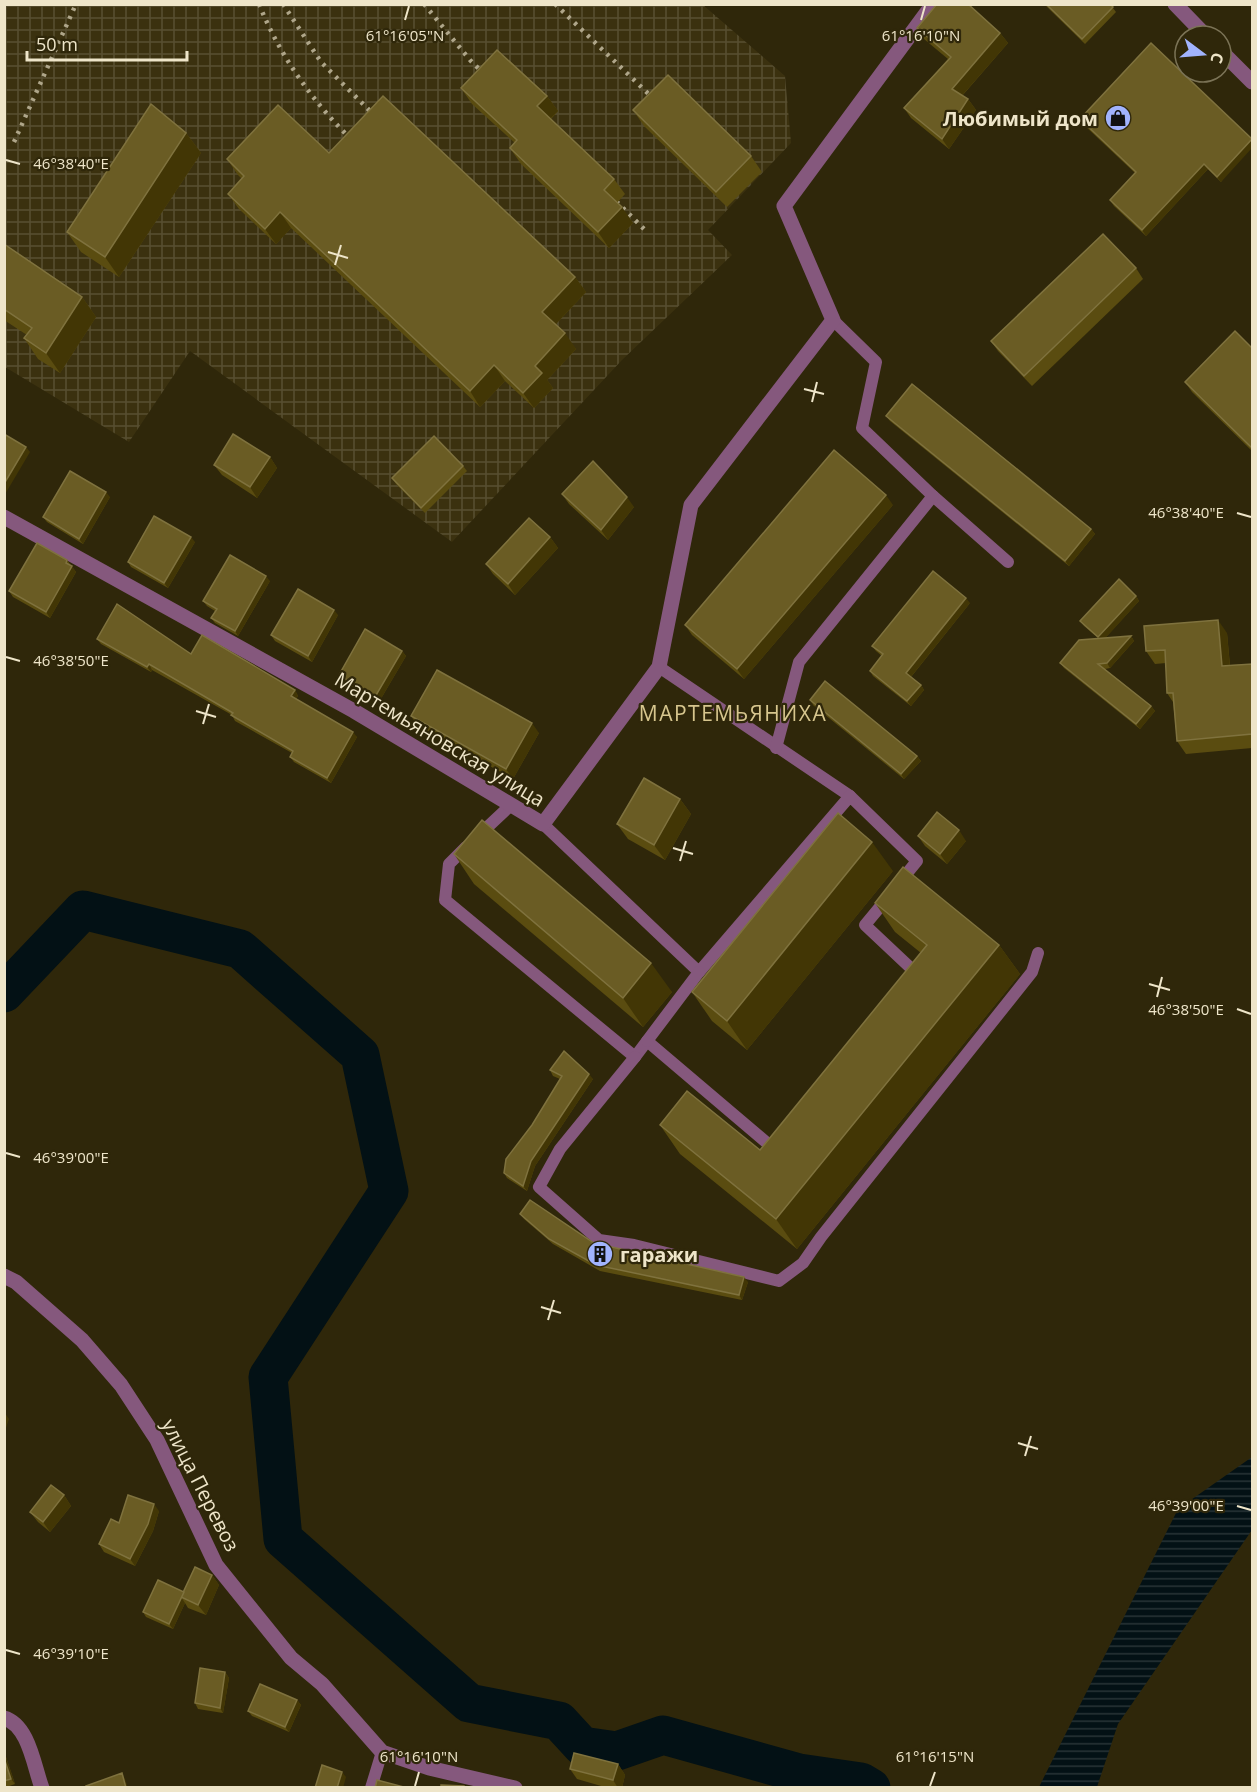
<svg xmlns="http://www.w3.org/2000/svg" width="1257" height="1792" viewBox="0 0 1257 1792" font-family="'Open Sans',sans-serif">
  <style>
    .industrial { fill: url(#industrial-grid) }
    .water { fill: url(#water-rules) }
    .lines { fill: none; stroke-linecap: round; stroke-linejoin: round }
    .river { stroke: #031115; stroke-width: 39 }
    .service { stroke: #85587d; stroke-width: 12 }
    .minor { stroke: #85587d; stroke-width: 15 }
    .tertiary { stroke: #85587d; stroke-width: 15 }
    .rail { stroke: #afa68a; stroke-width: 4.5; stroke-dasharray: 3 6; stroke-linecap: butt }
    .wall { fill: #5a4c10 }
    .shaded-wall { fill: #423605 }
    .building { fill: #6a5c24; stroke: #7f723e; stroke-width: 1.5 }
    .ticks { fill: none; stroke: #eee5c9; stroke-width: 2 }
    .labels { text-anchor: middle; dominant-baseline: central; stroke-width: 4.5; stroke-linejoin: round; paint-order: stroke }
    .poi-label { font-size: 20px; font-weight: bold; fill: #eee5c9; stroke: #2f270a; text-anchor: end }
    .street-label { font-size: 20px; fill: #eee5c9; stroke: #2f270a }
    .neighbourhood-label { font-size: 21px; letter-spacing: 1.5px; fill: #d7c68e; stroke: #2f270a }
    .ticks-label { font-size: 15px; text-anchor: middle; fill: #eee5c9; stroke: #2f270a; stroke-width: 4.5; stroke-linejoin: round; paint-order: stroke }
  </style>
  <defs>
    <pattern id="industrial-grid" width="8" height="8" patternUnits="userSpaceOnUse" patternTransform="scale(1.5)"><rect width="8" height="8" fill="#3b310f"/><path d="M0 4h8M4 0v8" fill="none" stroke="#584f31"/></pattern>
    <pattern id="water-rules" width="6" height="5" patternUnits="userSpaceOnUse" patternTransform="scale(1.5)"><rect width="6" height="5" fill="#031115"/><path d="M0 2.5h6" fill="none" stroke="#283436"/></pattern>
  </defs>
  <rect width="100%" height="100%" fill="#2f270a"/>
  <polygon class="industrial" points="4,5 703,5 785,76 791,143 708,230 732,255 622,360 452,542 190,351 129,442 5,367"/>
  <polygon class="water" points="1252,1457 1252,1530 1118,1724 1097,1787 1039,1787 1178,1509"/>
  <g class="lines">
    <polyline class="river" points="4,993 83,910 240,949 360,1055 389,1191 268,1377 283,1539 469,1703 559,1721 582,1746 617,1751 663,1735 799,1773 861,1782 871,1788"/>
    <g class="service">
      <polyline points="933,496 1008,562"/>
      <polyline points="659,667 850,796"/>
      <polyline points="776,748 799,662 933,496 862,428 876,362 833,320"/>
      <polyline points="543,824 699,972 850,796 917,861 899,883"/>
      <polyline points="479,835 511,805"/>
      <polyline points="466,847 449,864 445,900 635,1057 647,1041 773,1148 777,1143"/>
      <polyline points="889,896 865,925 916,973 912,978"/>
      <polyline points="647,1041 699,972"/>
      <polyline points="635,1057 560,1149 539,1187 599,1240 634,1245 779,1281 803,1263 821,1237 1032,972 1038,953"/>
      <polyline points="371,1788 382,1752"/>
    </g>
    <g class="minor">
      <polyline points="4,517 354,711 543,824 659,667 691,505 833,320 784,206 933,4"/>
      <polyline points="4,1276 16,1282 82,1340 121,1385 157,1440 216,1565 291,1658 322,1684 382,1752 429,1768 515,1788"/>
      <path d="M4,1718C29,1725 34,1767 42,1788"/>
    </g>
    <g class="tertiary">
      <polyline points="1175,4 1206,36"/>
      <polyline points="1221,51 1252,82"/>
    </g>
    <g class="rail">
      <path d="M259,4C281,59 316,106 358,146"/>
      <polyline points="283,4 321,62 380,121"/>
      <polyline points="424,4 470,60 491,81"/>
      <polyline points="555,4 661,106"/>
      <polyline points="14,142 76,4"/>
      <polyline points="610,195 647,232"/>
    </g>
  </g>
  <g class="wall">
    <polygon points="1044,4 1110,4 1116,12 1085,44"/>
    <polygon points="917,28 1000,33 1008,43 962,96 968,99 976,110 949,149 911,118 904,108 948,59 924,39"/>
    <polygon points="461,88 547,96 558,111 551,119 614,179 625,194 617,203 633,223 609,248 521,164 510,148 515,143 472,104"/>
    <polygon points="633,110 751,156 762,172 727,207 644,126"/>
    <polygon points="1080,119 1252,139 1221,182 1208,169 1146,236 1114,206 1110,200 1135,173 1083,124"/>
    <polygon points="186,133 201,153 119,277 81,252 67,232"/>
    <polygon points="329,153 575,277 586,292 556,324 576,349 547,380 553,388 534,408 505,381 480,407 291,228 276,244 239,209 228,194 242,179 238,175 227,159"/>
    <polygon points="4,244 82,297 96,317 60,373 38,359 24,338 27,335 4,320"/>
    <polygon points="1136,268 1143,279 1032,386 998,351 991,341"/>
    <polygon points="1252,348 1252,451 1192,392 1185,382"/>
    <polygon points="886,416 1091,529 1095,534 1069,566 890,421"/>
    <polygon points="270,457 277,468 257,498 222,475 214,465"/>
    <polygon points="463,466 467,471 425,513 396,484 392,478"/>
    <polygon points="562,494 634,507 608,540 569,504"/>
    <polygon points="110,497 83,544 47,522 43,517"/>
    <polygon points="893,505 744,679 692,635 685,625"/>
    <polygon points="550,537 558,548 515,595 493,574 486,564"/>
    <polygon points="195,542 168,588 131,567 128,562"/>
    <polygon points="67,560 76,572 50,618 13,597 9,591"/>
    <polygon points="270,581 238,636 215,623 211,618 215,611 207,606 203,601"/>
    <polygon points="1136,596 1139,601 1105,638 1131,636 1134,641 1110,668 1105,669 1151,706 1155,711 1140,729 1064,668 1060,663 1098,638 1084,626 1080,621"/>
    <polygon points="970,603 911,677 921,685 924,690 911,706 873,676 870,671 882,656 876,651 872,646"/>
    <polygon points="338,615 312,662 275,641 271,635"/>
    <polygon points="1227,633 1230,665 1252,664 1252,748 1186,754 1177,741 1173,702 1167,693 1166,663 1155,664 1146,651"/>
    <polygon points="97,639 191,654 295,690 298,696 296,699 357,737 331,783 294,762 290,757 292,753 235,721 232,715 152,670 151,672 101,644"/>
    <polygon points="402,651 406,656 379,702 342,681 339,675"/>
    <polygon points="810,700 917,756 921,761 904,779 813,705"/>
    <polygon points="411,716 539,733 513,779 418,726"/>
    <polygon points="680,799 691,814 665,860 628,839 617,824"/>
    <polygon points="918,836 966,841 947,864 925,846"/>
    <polygon points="454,854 672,992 643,1027 474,884"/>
    <polygon points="893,871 747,1050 712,1021 692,992"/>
    <polygon points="875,903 999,945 1020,974 797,1249 680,1154 660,1125 760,1150 921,953 895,932"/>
    <polygon points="550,1070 593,1079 535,1166 527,1191 507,1178 504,1173 560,1079 553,1076"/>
    <polygon points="520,1214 594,1243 748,1282 742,1300 600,1271 553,1244 524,1219"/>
    <polygon points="64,1495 71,1506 50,1532 38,1522 30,1512"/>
    <polygon points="159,1511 153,1531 135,1566 104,1552 99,1544"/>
    <polygon points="212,1575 219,1585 206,1615 188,1608 185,1603 173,1629 146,1617 143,1612 184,1592"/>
    <polygon points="225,1672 229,1678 223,1713 198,1709 195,1703"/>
    <polygon points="297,1700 301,1705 289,1732 252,1716 248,1711"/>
    <polygon points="4,1751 15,1784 4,1788"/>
    <polygon points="618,1764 625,1775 622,1788 608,1788 577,1779 570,1769"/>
  </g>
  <g class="shaded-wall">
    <polygon points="1000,33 1008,43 959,99 952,89"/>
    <polygon points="547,96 558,111 548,121 537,106"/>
    <polygon points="968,99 976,110 949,149 942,139"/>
    <polygon points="186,133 201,153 119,277 105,257"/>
    <polygon points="1252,139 1252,148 1221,182 1217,177"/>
    <polygon points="1204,164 1208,169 1146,236 1142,230"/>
    <polygon points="622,207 633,223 609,248 598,232"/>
    <polygon points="280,212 291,228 276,244 265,229"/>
    <polygon points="575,277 586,292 553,327 542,312"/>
    <polygon points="82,297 96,317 60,373 46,353"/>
    <polygon points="565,333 576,349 547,380 553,388 534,408 523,393 535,366"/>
    <polygon points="494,365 505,381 480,407 470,391"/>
    <polygon points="26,447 30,452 4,496 4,484"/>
    <polygon points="270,457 277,468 257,498 250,487"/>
    <polygon points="106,492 110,497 83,544 79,539"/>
    <polygon points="886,495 893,505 744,679 737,669"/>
    <polygon points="627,497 634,507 608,540 601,530"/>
    <polygon points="1091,529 1095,534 1069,566 1065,561"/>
    <polygon points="191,537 195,542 168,588 164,583"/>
    <polygon points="550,537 558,548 515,595 508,584"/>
    <polygon points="72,566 76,572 50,618 46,612"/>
    <polygon points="266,576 270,581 238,636 235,631"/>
    <polygon points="1136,596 1139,601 1102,642 1098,637"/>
    <polygon points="966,598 970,603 910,678 906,673"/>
    <polygon points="334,610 338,615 312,662 308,656"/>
    <polygon points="1218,620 1227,633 1231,679 1222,666"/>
    <polygon points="1131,636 1134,641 1110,668 1107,663"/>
    <polygon points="402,651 406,656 379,702 375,697"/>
    <polygon points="149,664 152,670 151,672 147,667"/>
    <polygon points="921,685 924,690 911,706 907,701"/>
    <polygon points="295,690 298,696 295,701 291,696"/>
    <polygon points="1151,706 1155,711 1140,729 1136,724"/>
    <polygon points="532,723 539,733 513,779 506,769"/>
    <polygon points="353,732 357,737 331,783 327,778"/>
    <polygon points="917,756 921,761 904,779 901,774"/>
    <polygon points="680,799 691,814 665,860 654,845"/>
    <polygon points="959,830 966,841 947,864 940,854"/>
    <polygon points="872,842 893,871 747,1050 727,1021"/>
    <polygon points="999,945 1020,974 797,1249 776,1219"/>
    <polygon points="651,963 672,992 643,1027 623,998"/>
    <polygon points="589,1074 593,1079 535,1166 527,1191 523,1186 531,1161"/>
    <polygon points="744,1277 748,1282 742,1300 739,1295"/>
    <polygon points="5,1413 9,1419 4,1434 4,1416"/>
    <polygon points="64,1495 71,1506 50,1532 43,1522"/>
    <polygon points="154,1504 159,1511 153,1531 135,1566 130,1559"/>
    <polygon points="212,1575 219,1585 206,1615 198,1605"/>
    <polygon points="181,1597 185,1603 173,1629 169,1624"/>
    <polygon points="225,1672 229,1678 223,1713 220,1708"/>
    <polygon points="297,1700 301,1705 289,1732 285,1727"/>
    <polygon points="4,1751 15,1784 11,1779 4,1758"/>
    <polygon points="618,1764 625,1775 622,1788 618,1788 613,1780"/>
    <polygon points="342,1772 346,1777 343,1788 337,1788"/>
    <polygon points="122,1773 125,1779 128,1788 126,1788"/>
  </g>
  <g class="building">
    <polygon points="937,4 968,4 1000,33 952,89 968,99 942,139 904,108 951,57 917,28"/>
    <polygon points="1046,4 1110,4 1113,7 1082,39"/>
    <polygon points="1151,43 1252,139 1217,177 1204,164 1142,230 1110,200 1136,172 1080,119"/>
    <polygon points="497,50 547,96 537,106 614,179 604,190 622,207 598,232 510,148 517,140 461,88"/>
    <polygon points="668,75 751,156 716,192 633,110"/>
    <polygon points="383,96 575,277 542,312 565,333 535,366 542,373 523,393 494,365 470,391 280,212 265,229 228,194 244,176 227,159 278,105 329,153"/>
    <polygon points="151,104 186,133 105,257 67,232"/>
    <polygon points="1103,234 1136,268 1024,376 991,341"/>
    <polygon points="4,244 82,297 46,353 24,338 32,328 4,309"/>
    <polygon points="1235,331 1252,348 1252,448 1185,382"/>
    <polygon points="912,384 1091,529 1065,561 886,416"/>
    <polygon points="4,434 26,447 4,484"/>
    <polygon points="233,434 270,457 250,487 214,465"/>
    <polygon points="434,436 463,466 421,508 392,478"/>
    <polygon points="834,450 886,495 737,669 685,625"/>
    <polygon points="593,461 627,497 601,530 562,494"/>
    <polygon points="70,471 106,492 79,539 43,517"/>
    <polygon points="154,516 191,537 164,583 128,562"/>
    <polygon points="529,518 550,537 508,584 486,564"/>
    <polygon points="37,543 67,560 66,563 72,566 46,612 9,591"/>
    <polygon points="230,555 266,576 235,631 211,618 217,609 203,601"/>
    <polygon points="933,571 966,598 906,673 921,685 907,701 870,671 883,654 872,646"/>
    <polygon points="1119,579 1136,596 1098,637 1080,621"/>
    <polygon points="298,589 334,610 308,656 271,635"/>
    <polygon points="117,604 191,654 202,635 295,690 291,696 353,732 327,778 290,757 293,751 231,715 233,713 149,664 147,667 97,639"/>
    <polygon points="1218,620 1222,666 1252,664 1252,734 1177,741 1173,693 1167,693 1165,650 1146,651 1144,626"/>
    <polygon points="365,629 402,651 375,697 339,675"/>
    <polygon points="1131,636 1107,663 1098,664 1151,706 1136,724 1060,663 1079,640"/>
    <polygon points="437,670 532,723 506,769 411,716"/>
    <polygon points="825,681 917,756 901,774 810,700"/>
    <polygon points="644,778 680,799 654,845 617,824"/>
    <polygon points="937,812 959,830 940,854 918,836"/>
    <polygon points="838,813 872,842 727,1021 692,992"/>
    <polygon points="482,820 651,963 623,998 454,854"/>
    <polygon points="903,867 999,945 776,1219 660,1125 687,1091 760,1150 927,945 875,903"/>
    <polygon points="564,1051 589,1074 531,1161 523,1186 504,1173 506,1159 532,1125 562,1076 550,1070"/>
    <polygon points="530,1200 594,1243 744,1277 739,1295 596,1265 549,1239 520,1214"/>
    <polygon points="51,1485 64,1495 43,1522 30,1512"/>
    <polygon points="128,1495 154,1504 148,1524 130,1559 99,1544 111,1519 119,1523"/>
    <polygon points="195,1567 212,1575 198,1605 181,1597"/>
    <polygon points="158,1580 184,1592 169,1624 143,1612"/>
    <polygon points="200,1668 225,1672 220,1708 195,1703"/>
    <polygon points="260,1684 297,1700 285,1727 248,1711"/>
    <polygon points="574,1753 618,1764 613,1780 570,1769"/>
    <polygon points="4,1758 11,1779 4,1781"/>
    <polygon points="322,1765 342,1772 337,1788 315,1788"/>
    <polygon points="122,1773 126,1788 87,1788 86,1786"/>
    <polygon points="377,1780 404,1787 404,1788 375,1788"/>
    <polygon points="441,1785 464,1786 464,1788 441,1788"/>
  </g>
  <path class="ticks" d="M405,20L409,6M921,20L925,6M6,160L20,164M328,252L348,258M335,265L341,245M804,389L824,394M812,402L817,382M1237,513L1251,517M6,657L20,661M196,711L216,717M203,724L209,704M673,848L693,854M680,861L686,841M1149,984L1170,990M1157,997L1162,977M1237,1009L1251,1014M6,1153L20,1157M541,1307L561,1313M548,1320L554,1300M1018,1443L1038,1449M1025,1456L1031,1436M1237,1506L1251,1510M6,1650L20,1654M415,1786L419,1772M930,1786L935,1772"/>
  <defs>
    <g id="shop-disc" transform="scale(1.35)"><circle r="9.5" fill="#a1b3fd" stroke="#2f270a"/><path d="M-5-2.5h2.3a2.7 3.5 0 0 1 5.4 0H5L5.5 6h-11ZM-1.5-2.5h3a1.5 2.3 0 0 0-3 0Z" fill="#111"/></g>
    <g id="building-disc" transform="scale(1.35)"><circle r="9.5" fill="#a1b3fd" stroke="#2f270a"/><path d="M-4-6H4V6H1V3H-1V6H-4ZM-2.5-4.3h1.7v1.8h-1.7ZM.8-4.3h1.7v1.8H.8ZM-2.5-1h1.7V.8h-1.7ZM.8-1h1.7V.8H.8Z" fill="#111"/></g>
  </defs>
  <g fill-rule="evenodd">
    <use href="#shop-disc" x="1118" y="118"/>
    <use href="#building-disc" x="600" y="1254"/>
  </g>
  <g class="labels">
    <g class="poi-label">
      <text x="1098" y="118">Любимый дом</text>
      <text x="620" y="1254" text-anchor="start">гаражи</text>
    </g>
    <g class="street-label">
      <text transform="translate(440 739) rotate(31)">Мартемьяновская улица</text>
      <text transform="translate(201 1485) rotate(63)">улица Перевоз</text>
    </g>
    <g class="neighbourhood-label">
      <text x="733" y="713">МАРТЕМЬЯНИХА</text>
    </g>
  </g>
  <g class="ticks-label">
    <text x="405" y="41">61°16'05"N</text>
    <text x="921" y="41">61°16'10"N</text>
    <text x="71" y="169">46°38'40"E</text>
    <text x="1186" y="518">46°38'40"E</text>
    <text x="71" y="666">46°38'50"E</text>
    <text x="1186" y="1015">46°38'50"E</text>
    <text x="71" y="1163">46°39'00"E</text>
    <text x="1186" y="1511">46°39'00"E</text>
    <text x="71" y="1659">46°39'10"E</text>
    <text x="419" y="1762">61°16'10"N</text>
    <text x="935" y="1762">61°16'15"N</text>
  </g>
  <rect width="1257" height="1792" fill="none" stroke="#eee5c9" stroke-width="12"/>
  <g transform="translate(1203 54) rotate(106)"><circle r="28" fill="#2f270a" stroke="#7b7356" stroke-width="1.5"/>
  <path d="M0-4.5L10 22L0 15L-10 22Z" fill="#a1b3fd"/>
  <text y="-9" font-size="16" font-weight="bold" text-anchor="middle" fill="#eee5c9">С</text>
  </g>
  <path d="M27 51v9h160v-9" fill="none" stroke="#eee5c9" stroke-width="3"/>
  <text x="36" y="51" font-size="18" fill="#eee5c9" stroke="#2f270a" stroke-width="4.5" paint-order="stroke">50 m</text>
</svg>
